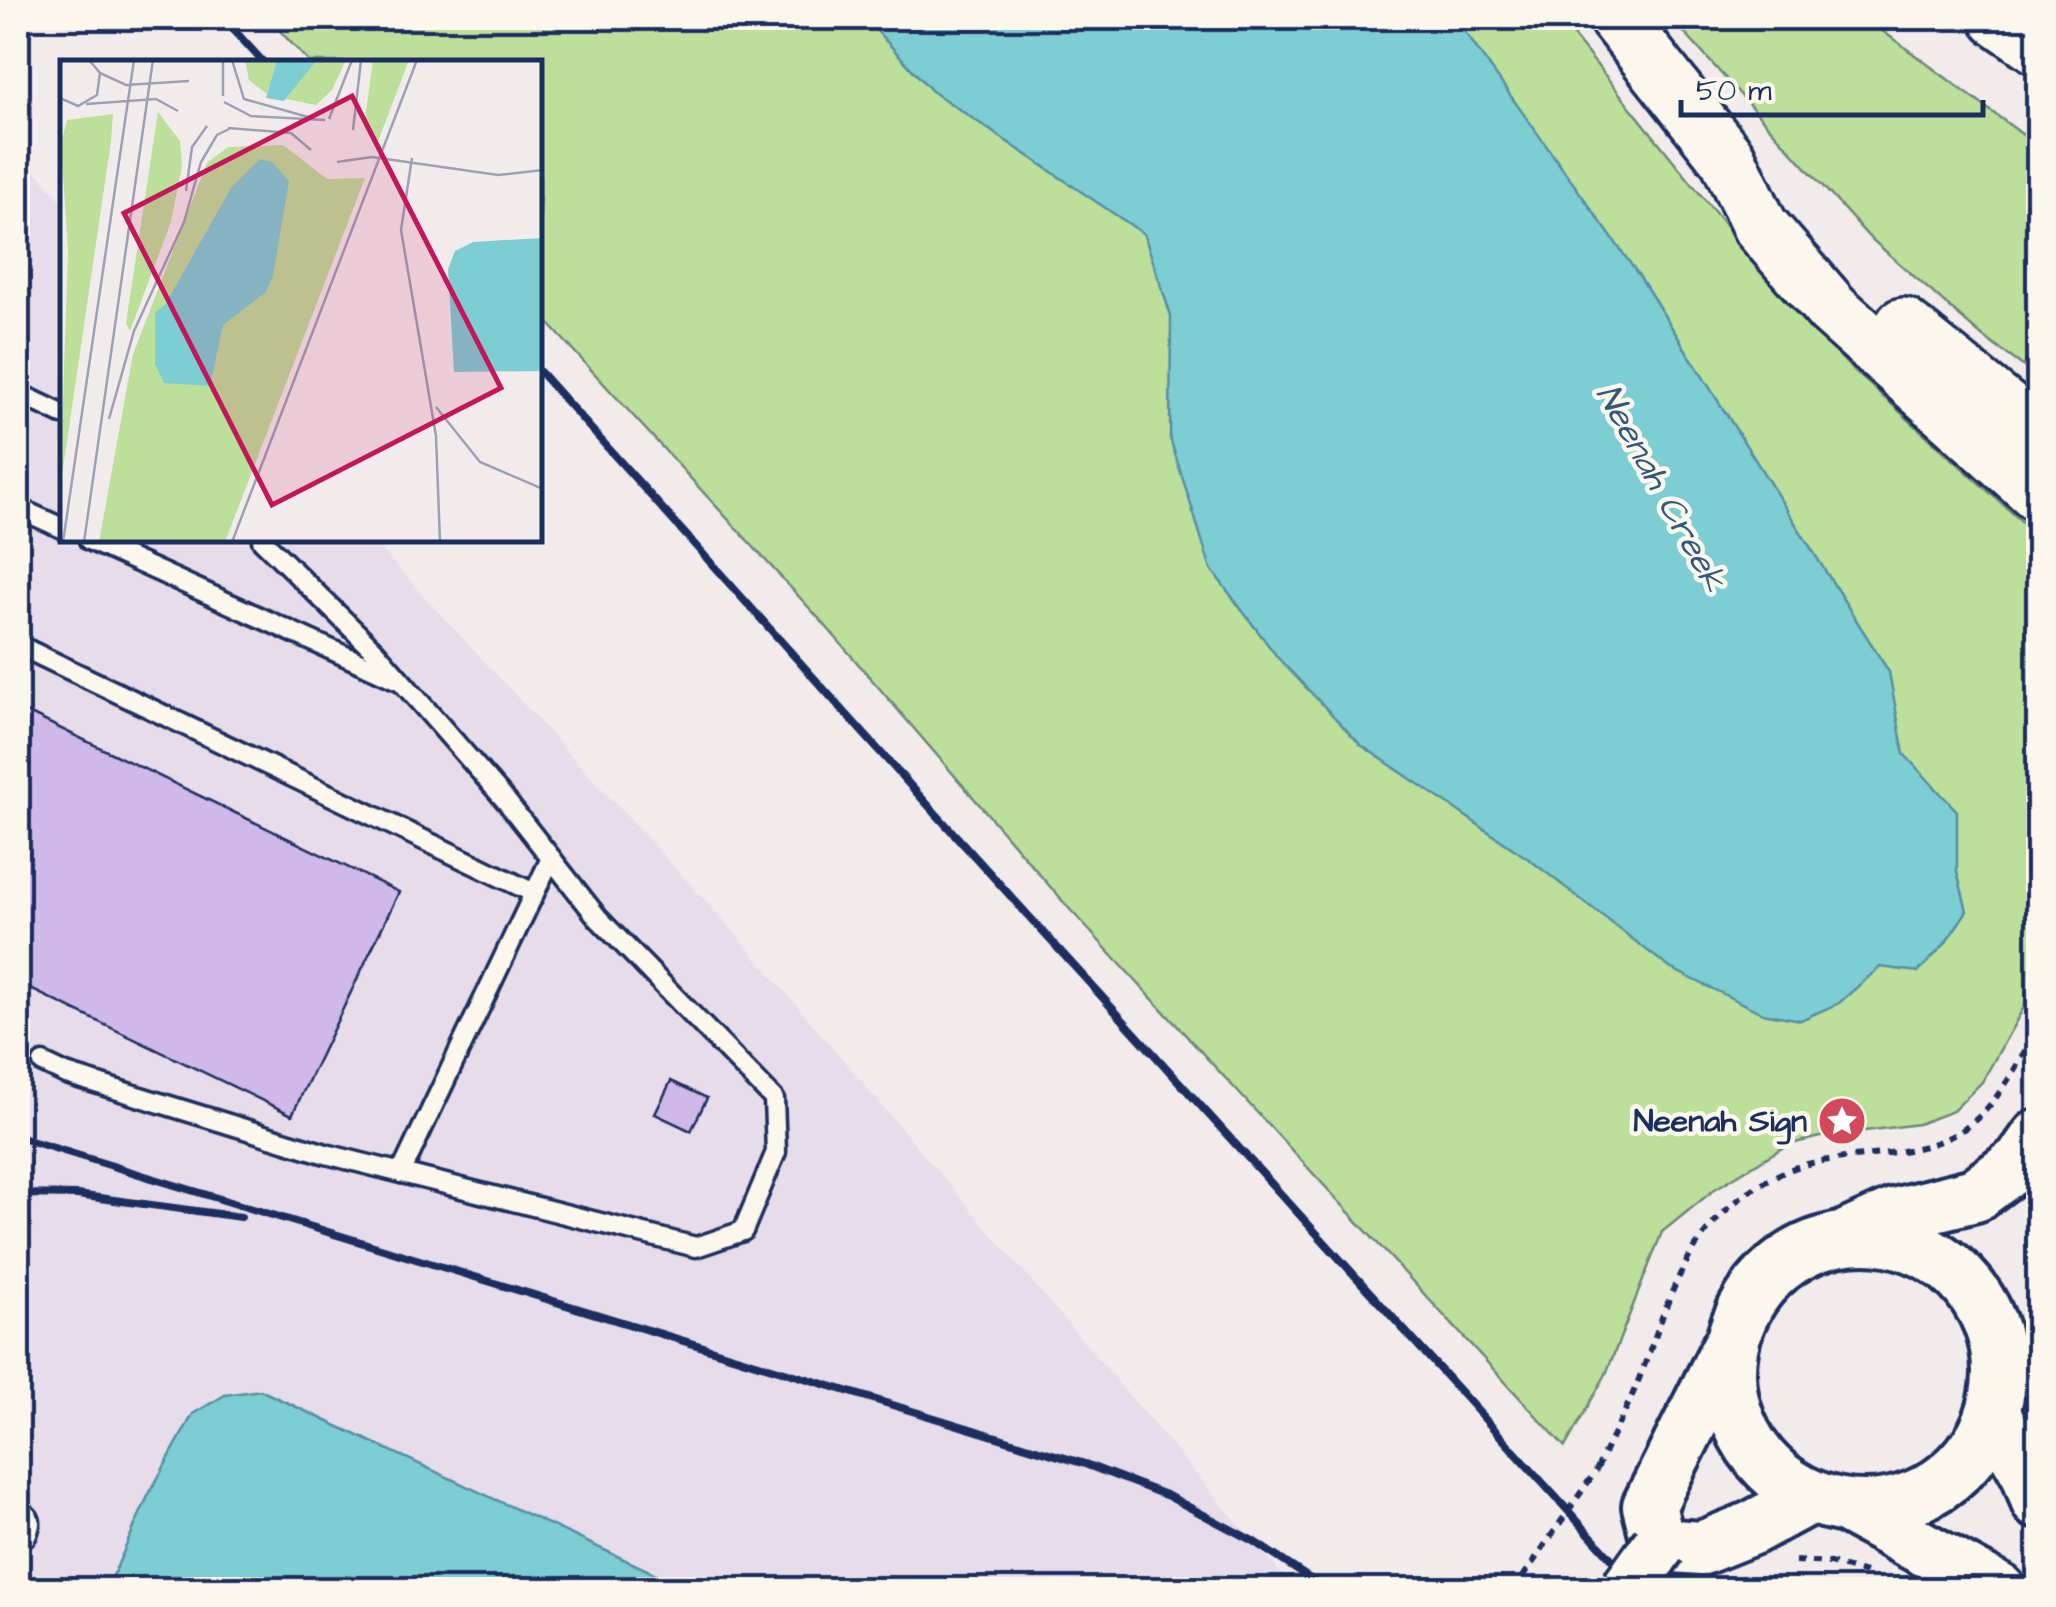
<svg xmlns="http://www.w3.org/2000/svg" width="2056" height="1607" viewBox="0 0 2056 1607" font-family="'Architects Daughter',sans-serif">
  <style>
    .built { fill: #e7dcea }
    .green { fill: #bcdf99; stroke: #6c877c; stroke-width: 2.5 }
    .water { fill: #7cced3; stroke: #558ea4; stroke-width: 2.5 }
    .building { fill: #ceb9e9; stroke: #1b2f5e; stroke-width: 2.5 }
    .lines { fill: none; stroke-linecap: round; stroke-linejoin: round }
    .lane-casing { stroke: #1b2f5e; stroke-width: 25 }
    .street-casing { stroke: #1b2f5e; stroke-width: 45 }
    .secondary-casing { stroke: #1b2f5e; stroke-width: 60 }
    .highway-casing { stroke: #1b2f5e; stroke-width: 62 }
    .path { stroke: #1b2f5e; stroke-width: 6; stroke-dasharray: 8 8; stroke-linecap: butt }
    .lane { stroke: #fbf7ec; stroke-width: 18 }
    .street { stroke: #fbf7ec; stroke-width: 38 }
    .secondary { stroke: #fbf7ec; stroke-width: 52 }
    .highway { stroke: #fbf7ec; stroke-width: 55 }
    .rail { stroke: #1b2f5e; stroke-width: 8 }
    .secondary-bridge-casing { stroke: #1b2f5e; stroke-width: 60; stroke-linecap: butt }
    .path-bridge { stroke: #1b2f5e; stroke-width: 6; stroke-dasharray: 8 8; stroke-linecap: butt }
    .secondary-bridge { stroke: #fbf7ec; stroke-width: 52 }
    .labels { text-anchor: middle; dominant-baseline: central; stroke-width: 9; stroke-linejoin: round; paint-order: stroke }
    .poi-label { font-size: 32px; font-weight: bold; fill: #1b2f5e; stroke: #fbf7ec; text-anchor: end }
    .water-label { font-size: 35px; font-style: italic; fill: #33577b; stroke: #fbf7ec }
    .inset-road { fill: none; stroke: #9ca0b3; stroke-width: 2.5 }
    .view { fill: #c2185b; fill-opacity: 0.15; stroke: #c2185b; stroke-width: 5 }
    .inset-edge { fill: none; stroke: #1b2f5e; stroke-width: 5 }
  </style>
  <rect width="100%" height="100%" fill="#f2ebeb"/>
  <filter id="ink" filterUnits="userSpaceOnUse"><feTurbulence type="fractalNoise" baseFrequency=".01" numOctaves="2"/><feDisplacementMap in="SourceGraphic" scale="20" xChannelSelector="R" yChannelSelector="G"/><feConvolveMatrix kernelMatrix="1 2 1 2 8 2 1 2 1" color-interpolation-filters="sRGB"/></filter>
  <g filter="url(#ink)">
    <polygon class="built" points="18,151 62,201 62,540 372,540 735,933 1294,1589 18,1589"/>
    <g class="green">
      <polygon points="268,18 1559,18 1754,261 1847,364 2038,536 2038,982 1982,1082 1953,1111 1918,1124 1820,1137 1787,1145 1715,1189 1662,1232 1606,1374 1565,1447 1065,904 824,624 540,314 540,62 309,62"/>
      <polygon points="1671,18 1865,18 2038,146 2038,377 1982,336 1868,236"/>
    </g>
    <g class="water">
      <polygon points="865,18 1455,18 1640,277 1889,672 1904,754 1957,811 1957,871 1967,911 1944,945 1918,972 1880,967 1839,1003 1801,1020 1762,1013 1670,968 1530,860 1361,745 1278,658 1211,569 1170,438 1171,316 1144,234 932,91"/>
      <polygon points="260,1390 688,1589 107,1589 148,1496 193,1414 225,1395"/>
    </g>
    <g class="building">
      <polygon points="18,708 399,892 292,1115 18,983"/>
      <polygon points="671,1081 707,1098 691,1131 655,1114"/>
    </g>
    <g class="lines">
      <g class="lane-casing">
        <g id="lane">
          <polyline points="18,393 62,414"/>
          <polyline points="18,508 62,528"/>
          <polyline points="89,540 396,679"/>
          <polyline points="18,645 534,893"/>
          <polyline points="43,1063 66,1074 326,1154 696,1247 743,1231 776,1152 774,1099 598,918 507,802 376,652 262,540"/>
          <polyline points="401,1173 551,858"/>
        </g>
      </g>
      <g class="street-casing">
        <polyline id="street" points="18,1530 20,1523"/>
      </g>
      <g class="secondary-casing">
        <g id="secondary">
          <polyline points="1850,1235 1894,1215 1975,1195 2021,1161 2038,1137"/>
          <circle cx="1864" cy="1372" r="135"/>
          <polyline points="1728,1348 1649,1506 1659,1545 1702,1548 1752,1528 1810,1497"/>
          <polyline points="1993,1413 2028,1474 2038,1502"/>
          <polyline points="1847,1507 1999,1590"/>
        </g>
      </g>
      <g class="highway-casing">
        <g id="highway">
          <polyline points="1617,18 1728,159 1760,226 1832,309 2038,493"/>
          <polyline points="1998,18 2038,46"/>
          <polyline points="1903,326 2038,435"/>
        </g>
      </g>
      <g class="path">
        <path d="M1597,1469C1609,1441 1625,1414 1636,1386C1665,1318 1676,1250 1737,1201C1758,1183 1785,1169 1812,1163C1864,1152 1931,1158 1973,1122C2002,1098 2019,1060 2038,1028"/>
        <polyline points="1795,1561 1830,1563 1865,1573"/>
      </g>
      <use href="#lane" class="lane"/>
      <use href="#street" class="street"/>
      <use href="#secondary" class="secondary"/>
      <use href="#highway" class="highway"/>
      <g class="rail">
        <polyline points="223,18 263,62"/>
        <polyline points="540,372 908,783 1640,1590"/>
        <polyline points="18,1137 1085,1464 1168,1496 1253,1541 1327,1590"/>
        <polyline points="18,1194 77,1195 241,1217"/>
      </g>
      <g class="secondary-bridge-casing">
        <polyline id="secondary-bridge" points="1627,1590 1659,1545"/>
      </g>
      <polyline class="path-bridge" points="1514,1590 1597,1469"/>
      <use href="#secondary-bridge" class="secondary-bridge"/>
    </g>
  </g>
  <defs>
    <g id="sight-disc" transform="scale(2.5)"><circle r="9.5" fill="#d1495b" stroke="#fbf7ec"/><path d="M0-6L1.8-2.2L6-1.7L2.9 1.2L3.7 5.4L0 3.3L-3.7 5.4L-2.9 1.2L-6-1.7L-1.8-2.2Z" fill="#fff"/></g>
  </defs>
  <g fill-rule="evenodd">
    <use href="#sight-disc" x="1842" y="1121"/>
  </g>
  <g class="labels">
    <g class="poi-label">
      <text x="1807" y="1121">Neenah Sign</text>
    </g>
    <g class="water-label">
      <text transform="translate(1661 488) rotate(61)">Neenah Creek</text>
    </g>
  </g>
  <g transform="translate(60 60)">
    <rect width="482" height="482" fill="#f2ebeb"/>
    <path d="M185,0H217L207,34L189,20ZM255,0H286L272,30L256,45L226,39ZM313,0H349L317,84L304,66ZM98,52L120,81L122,106L111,162L70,271L66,263ZM53,54L51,81L0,429L8,191L1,84L7,60ZM223,85L267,119L305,118L165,482H39L73,294L147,103L168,87Z" fill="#bcdf99"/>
    <path d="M217,0L256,1L224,41L206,38ZM200,99L212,102L229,121L213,216L206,232L163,265L150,326L104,323L95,304V252L105,245L171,128ZM482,178V311L394,312L388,209L395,191L413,182Z" fill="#7cced3"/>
    <path class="inset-road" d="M163,0V36M172,0L184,39L248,57M40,13L66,25L129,21M0,38L18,46L37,35L40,13L29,0M164,42L191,56L265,60M26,44L96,39L118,51M269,59L292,0M168,68L231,73L251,90M293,70L301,0M352,98L341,170L376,376L380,482M277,102L312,97L438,115L483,110M0,129V247M126,131L132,87L147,66M376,347L420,402L483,429M49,359L74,271L124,162L141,102L157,75L171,68M3,482L74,0M24,482L93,0M172,482L357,0"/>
    <path class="view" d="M292,36L441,328L212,445L64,153Z"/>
    <rect width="482" height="482" class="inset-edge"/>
  </g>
  <rect width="2056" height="1607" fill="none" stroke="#fbf7ec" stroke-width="60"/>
  <rect x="30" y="30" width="1996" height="1547" fill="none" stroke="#1b2f5e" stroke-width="4" filter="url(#ink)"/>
  <path d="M1681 100v15h302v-15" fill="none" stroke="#1b2f5e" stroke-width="5"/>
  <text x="1696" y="100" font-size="30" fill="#1b2f5e" stroke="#fbf7ec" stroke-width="8" paint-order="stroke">50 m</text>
</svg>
